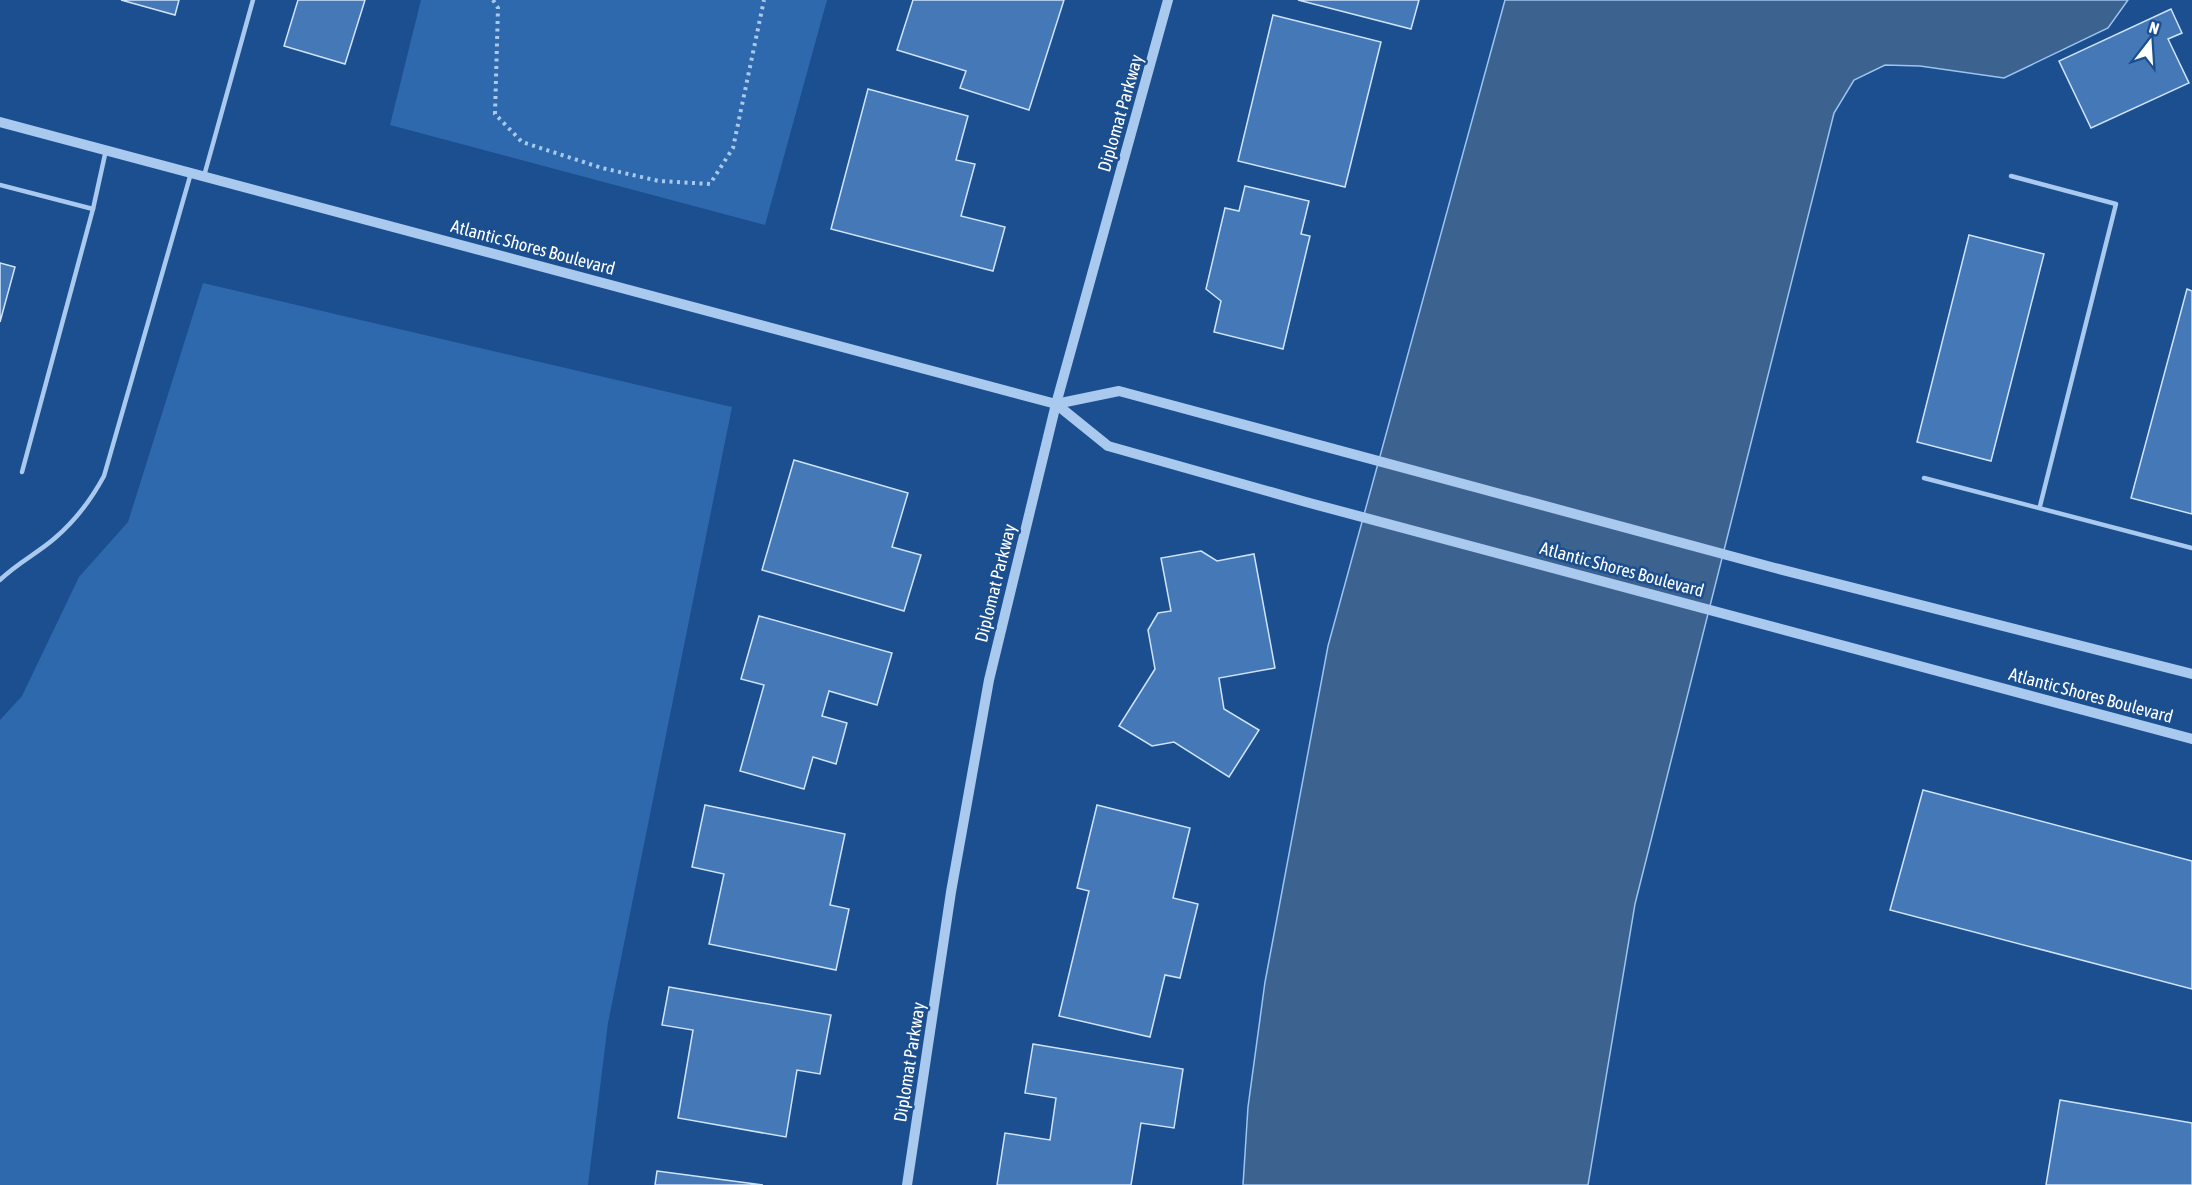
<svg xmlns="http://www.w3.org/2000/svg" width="2192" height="1185" viewBox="0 0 2192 1185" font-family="'Asap Condensed',sans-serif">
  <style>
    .green { fill: #2e69ad }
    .water { fill: #3c6290; stroke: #9cc4f0; stroke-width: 1.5 }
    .building { fill: #4478b7; stroke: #cfe3fa; stroke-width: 1.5 }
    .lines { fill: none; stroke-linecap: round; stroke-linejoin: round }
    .path { stroke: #a9c9ee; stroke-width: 4; stroke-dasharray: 3 4.5; stroke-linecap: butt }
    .service { stroke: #a9c9ee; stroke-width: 4.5 }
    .tertiary { stroke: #a9c9ee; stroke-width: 10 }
    .labels { text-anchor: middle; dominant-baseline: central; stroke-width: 5; stroke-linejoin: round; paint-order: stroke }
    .street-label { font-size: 18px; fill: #fff; stroke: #1b4f8f }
  </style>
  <rect width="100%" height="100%" fill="#1b4f8f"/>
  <g class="green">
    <polygon points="421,0 827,0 765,225 390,125"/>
    <polygon points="203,283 732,407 608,1023 588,1185 0,1185 0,720 22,696 79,577 128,522"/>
  </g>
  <polygon class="water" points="1505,0 2128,0 2108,28 2004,78 1920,66 1885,65 1854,80 1834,113 1635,904 1588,1185 1243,1185 1248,1107 1265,982 1328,646"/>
  <g class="building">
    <polygon points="121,0 179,0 175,15"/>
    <polygon points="298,0 365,0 345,64 284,46"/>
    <polygon points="913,0 1064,0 1029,110 960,88 966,71 897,50"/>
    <polygon points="1298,0 1419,0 1411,29"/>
    <polygon points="2171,9 2182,33 2168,39 2189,83 2091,128 2059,61"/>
    <polygon points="1273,15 1381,42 1345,187 1238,161"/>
    <polygon points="868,89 968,116 956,160 975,164 961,216 1005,227 993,271 831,229"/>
    <polygon points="1245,186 1309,201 1301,234 1310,236 1283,349 1214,332 1221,301 1206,289 1225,208 1239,211"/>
    <polygon points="1969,235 2044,254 1991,461 1917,442"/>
    <polygon points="0,263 15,267 0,322"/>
    <polygon points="2187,289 2192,291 2192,514 2131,498"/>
    <polygon points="794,460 908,493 892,547 921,555 904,611 762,570"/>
    <polygon points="1201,551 1217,561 1254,554 1275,668 1219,678 1224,709 1259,730 1229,777 1174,742 1152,746 1119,726 1155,669 1148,630 1158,613 1171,611 1161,558"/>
    <polygon points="759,616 892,653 877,705 829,691 822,716 847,723 836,764 813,757 804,789 740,771 764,685 741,679"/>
    <polygon points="1923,790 2192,861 2192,989 1890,910"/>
    <polygon points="705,805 845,834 830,905 849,909 836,970 709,944 724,874 692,867"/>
    <polygon points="1097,805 1190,828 1173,898 1198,904 1180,978 1165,975 1150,1037 1059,1016 1089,891 1077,888"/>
    <polygon points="669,987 831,1015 820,1074 797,1070 786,1137 678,1118 693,1030 662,1025"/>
    <polygon points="1033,1044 1183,1069 1174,1128 1141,1123 1131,1185 997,1185 1005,1133 1050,1140 1056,1098 1025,1093"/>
    <polygon points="2060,1100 2192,1123 2192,1185 2046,1185"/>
    <polygon points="657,1171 763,1185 655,1185"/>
  </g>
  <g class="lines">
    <polyline class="path" points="493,0 498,8 495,114 522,142 602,168 659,181 710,184 733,148 764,0"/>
    <g class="service">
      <polyline points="204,176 253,0"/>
      <polyline points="2011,176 2116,204 2040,506"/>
      <polyline points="0,185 93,209 106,150"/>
      <polyline points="22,472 93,209"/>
      <polyline points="1924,478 2192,548"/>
      <path d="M0,580C17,563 38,553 55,538C76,520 91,500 104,476L191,173"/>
    </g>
    <g class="tertiary">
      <polyline points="0,122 1056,404 1108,446 1306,502 2192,739"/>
      <polyline points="1056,404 1119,391 1775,568 2192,674"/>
      <polyline points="907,1185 951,892 989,680 1056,404 1168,0"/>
    </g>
  </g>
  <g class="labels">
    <g class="street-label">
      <text transform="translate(1120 113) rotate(-74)">Diplomat Parkway</text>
      <text transform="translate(533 247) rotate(15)">Atlantic Shores Boulevard</text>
      <text transform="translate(1622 569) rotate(15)">Atlantic Shores Boulevard</text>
      <text transform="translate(995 583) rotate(-76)">Diplomat Parkway</text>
      <text transform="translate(2091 695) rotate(15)">Atlantic Shores Boulevard</text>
      <text transform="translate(909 1062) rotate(-81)">Diplomat Parkway</text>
    </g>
  </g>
  <g transform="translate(2150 42) rotate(17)" stroke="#1b4f8f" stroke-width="4.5" paint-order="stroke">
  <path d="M0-4.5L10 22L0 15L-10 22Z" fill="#ffffff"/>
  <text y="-9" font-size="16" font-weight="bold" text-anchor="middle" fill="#ffffff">N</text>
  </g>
</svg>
